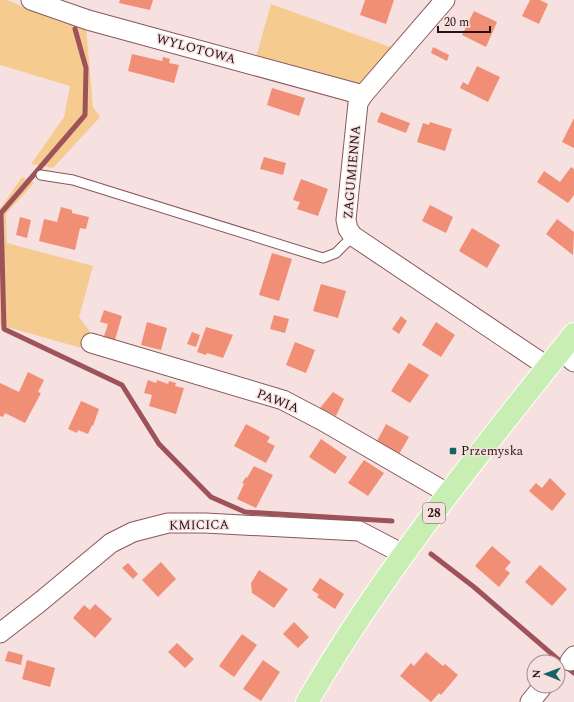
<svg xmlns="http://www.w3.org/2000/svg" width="574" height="702" viewBox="0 0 574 702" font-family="Spectral,serif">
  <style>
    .green { fill: #f5cb90 }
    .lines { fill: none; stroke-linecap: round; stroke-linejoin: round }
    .stream { stroke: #9e535a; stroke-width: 5 }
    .building { fill: #f18f76 }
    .service-casing { stroke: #88575a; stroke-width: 11 }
    .minor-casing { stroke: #88575a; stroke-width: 21 }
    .primary-casing { stroke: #fff; stroke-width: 24 }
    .service { stroke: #fff; stroke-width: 9 }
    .minor { stroke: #fff; stroke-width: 19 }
    .primary { stroke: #c8eeb3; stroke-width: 22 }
    .poi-dot { fill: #146464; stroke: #f7e0e0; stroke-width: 1.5 }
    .labels { text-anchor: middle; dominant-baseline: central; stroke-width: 3; stroke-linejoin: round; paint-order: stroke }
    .shield { fill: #f7e0e0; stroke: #655051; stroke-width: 1 }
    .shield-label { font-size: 12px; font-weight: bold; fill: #261314 }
    .street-label { font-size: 13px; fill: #261314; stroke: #f7e0e0 }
    .poi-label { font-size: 13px; fill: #261314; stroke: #f7e0e0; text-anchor: start }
  </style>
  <rect width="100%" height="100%" fill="#f7e0e0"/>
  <g class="green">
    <polygon points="0,0 7,0 57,21 86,28 93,107 100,117 53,168 31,164 64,117 70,86 0,65"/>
    <polygon points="271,4 393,48 359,86 256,57"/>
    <polygon points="22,177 34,183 6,214 7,243 93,266 79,317 94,337 92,351 0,325 0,209"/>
  </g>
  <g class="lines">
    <g class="stream">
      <polyline points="75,29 86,68 85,115 1,213 4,329 122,385 159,444 211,497 245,512 392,521"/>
      <polyline points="431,554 474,587 574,673"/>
    </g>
  </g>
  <g class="building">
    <polygon points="120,0 153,0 150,10 119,3"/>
    <polygon points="365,0 394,0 386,24 360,15"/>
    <polygon points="530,0 540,0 548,4 539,24 522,16"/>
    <polygon points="474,11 497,22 486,47 462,35"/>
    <polygon points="433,47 449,55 447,61 431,53"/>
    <polygon points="132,54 162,61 163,57 170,59 169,63 179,65 174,83 128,71"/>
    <polygon points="477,66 500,77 488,102 460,88 463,82 468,85"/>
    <polygon points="272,88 305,98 299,116 267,105"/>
    <polygon points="381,112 410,123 406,133 377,122"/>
    <polygon points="574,118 574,148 562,142"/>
    <polygon points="430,122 452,129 445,151 417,142 423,123 429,125"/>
    <polygon points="264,157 286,163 283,175 260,169"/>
    <polygon points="571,167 574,169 574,195 568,203 537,182 544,171 560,182"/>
    <polygon points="301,179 328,189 318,216 297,209 300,202 293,200"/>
    <polygon points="430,205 453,217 446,233 422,221"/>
    <polygon points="61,207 72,210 72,213 89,217 86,229 80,228 75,250 39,241 44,219 57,222"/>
    <polygon points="20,217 31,220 27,238 16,235"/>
    <polygon points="557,219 574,232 573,255 546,234"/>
    <polygon points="472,228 500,245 487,268 459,251"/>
    <polygon points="272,253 292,259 279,301 259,295"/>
    <polygon points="321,284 346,291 338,318 313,311"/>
    <polygon points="104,310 122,316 114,343 103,339 108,324 100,322"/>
    <polygon points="274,315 289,319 285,333 270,329"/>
    <polygon points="401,316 407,321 399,334 392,329"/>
    <polygon points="147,322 167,328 161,350 141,345"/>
    <polygon points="436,322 455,335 441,357 422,345"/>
    <polygon points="206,327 233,335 223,358 207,353 206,355 197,352"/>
    <polygon points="192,332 200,335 196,347 187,344"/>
    <polygon points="295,342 315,350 306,373 286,365"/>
    <polygon points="409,363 429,375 410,403 391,391"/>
    <polygon points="28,372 44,380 38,392 41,393 25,423 5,413 3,417 0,416 0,383 19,392"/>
    <polygon points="148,380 156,383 157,380 168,384 169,381 176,383 175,386 184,388 176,414 149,406 152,395 144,393"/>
    <polygon points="333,392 344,399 336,416 320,408"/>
    <polygon points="81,401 99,409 93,426 92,425 88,434 78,430 77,433 68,429"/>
    <polygon points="246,424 270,437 267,442 275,446 266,463 234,446"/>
    <polygon points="386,424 409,437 399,454 377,441"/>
    <polygon points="321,439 347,457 335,474 309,457"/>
    <polygon points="364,460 384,473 368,496 348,483"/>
    <polygon points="254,466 273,475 256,508 237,499 244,484 242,483 246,477 247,478"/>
    <polygon points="550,478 566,494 552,511 529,491 536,483 542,488"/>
    <polygon points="492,546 511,562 505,569 510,573 499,587 475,566"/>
    <polygon points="161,562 176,579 158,597 142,580"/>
    <polygon points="128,563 138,574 133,579 122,568"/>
    <polygon points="540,565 567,589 552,606 525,582"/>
    <polygon points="259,570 288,589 274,608 252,593 251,583"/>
    <polygon points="320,578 344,594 335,609 317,597 319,595 312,590"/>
    <polygon points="95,604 112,619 95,638 73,618 84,605 90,610"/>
    <polygon points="294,622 309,637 298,648 283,634"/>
    <polygon points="242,634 257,645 234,677 219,666"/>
    <polygon points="177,643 194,659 185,668 168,652"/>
    <polygon points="8,651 23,655 21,665 5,661"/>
    <polygon points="426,652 443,666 445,664 458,675 441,695 439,693 431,702 400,676 411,663 414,666"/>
    <polygon points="27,660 55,668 50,687 22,679"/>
    <polygon points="263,660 280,672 261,701 243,689"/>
  </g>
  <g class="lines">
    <g class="service-casing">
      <polyline id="service" points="41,175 73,180 323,258 336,253 353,236"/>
    </g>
    <g class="minor-casing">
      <g id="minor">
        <polyline points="31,0 88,20 363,95"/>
        <polyline points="445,0 363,95 358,103 346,220 348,229 353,236 548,367"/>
        <polyline points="91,343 283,400 323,421 449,494"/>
        <polyline points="561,351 574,362"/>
        <polyline points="0,633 40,602 111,543 133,532 168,523 205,523 359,531 403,554"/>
        <polyline points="570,661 574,656"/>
        <polyline points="530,702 543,686"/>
      </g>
    </g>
    <g class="primary-casing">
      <path id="primary" d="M307,702C383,571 480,452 574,334"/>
    </g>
    <use href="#service" class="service"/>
    <use href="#minor" class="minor"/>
    <use href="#primary" class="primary"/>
  </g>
  <rect class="poi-dot" x="449" y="447" width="8" height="8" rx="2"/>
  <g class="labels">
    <rect class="shield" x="423" y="503" width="22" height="20" rx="3"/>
    <g class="shield-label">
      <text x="434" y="513">28</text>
    </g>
    <g class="street-label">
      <text transform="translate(196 49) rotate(15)">WYLOTOWA</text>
      <text transform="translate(352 172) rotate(-85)">ZAGUMIENNA</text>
      <text transform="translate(278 401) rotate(21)">PAWIA</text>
      <text transform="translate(199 525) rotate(-1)">KMICICA</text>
    </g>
    <g class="poi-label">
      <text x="461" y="451">Przemyska</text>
    </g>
  </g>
  <g transform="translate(546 674) rotate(271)"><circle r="19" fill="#f7e0e0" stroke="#a38e8e"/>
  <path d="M0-3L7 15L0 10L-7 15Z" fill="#146464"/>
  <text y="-6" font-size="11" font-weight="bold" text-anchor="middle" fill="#261314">N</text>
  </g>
  <path d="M438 26v6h52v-6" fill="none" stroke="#261314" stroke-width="2"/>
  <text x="444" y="26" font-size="12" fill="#261314" stroke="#f7e0e0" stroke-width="3" paint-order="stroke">20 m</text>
</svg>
